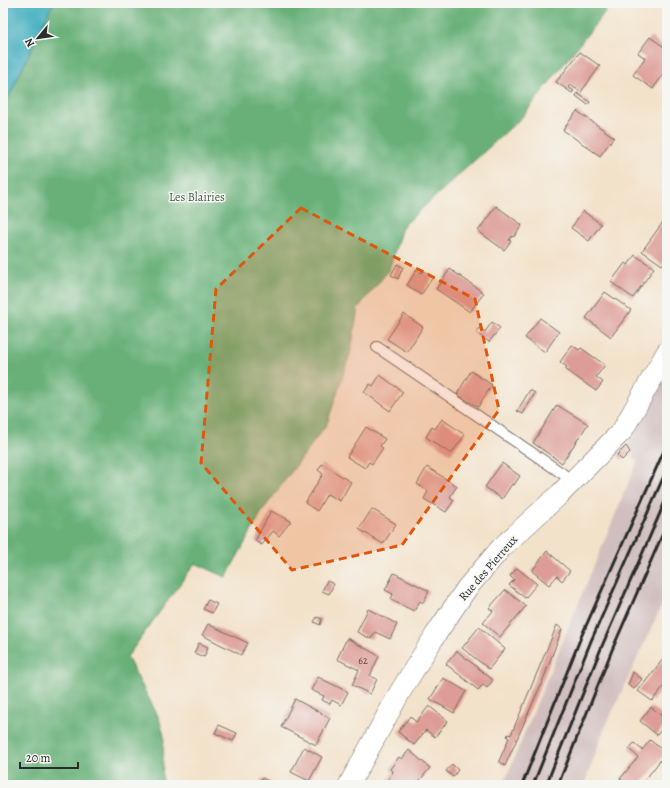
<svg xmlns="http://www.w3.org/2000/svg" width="670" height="788" viewBox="0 0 670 788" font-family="Alegreya,serif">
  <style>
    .industrial { fill: #d1bfbf }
    .forest { fill: #68b078; stroke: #4a6e52 }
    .water { fill: #41adc0; stroke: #366c76 }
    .building { fill: #dd9c95 }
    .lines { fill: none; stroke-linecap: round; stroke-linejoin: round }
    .lane-casing { stroke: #716b63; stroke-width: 12 }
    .street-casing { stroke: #716b63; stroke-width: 22 }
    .lane { stroke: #fff; stroke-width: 10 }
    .street { stroke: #fff; stroke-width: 21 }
    .rail { stroke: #2b2b2b; stroke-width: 3 }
    .marked { fill: #df570e; fill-opacity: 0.2; stroke: #df570e; stroke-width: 3; stroke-dasharray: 8 5; stroke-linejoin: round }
    .labels { text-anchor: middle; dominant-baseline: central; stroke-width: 3; stroke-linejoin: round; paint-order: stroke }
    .number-label { font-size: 10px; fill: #584746 }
    .park-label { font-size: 12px; fill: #445c48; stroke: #f6f6f2 }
    .street-label { font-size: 12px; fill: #2b2b2b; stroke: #f6f6f2 }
  </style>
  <rect width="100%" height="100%" fill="#f6f6f2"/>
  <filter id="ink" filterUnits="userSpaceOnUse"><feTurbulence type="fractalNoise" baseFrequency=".025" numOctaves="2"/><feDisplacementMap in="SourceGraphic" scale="8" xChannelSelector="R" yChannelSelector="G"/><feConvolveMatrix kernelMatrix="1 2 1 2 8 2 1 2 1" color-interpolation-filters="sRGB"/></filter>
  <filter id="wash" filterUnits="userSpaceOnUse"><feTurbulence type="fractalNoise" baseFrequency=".012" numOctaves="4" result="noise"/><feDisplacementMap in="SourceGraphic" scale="16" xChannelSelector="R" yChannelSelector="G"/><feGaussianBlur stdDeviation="0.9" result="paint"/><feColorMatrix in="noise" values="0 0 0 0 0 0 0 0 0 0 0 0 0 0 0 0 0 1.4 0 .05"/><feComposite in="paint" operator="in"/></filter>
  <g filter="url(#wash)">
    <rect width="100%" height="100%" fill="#f3e2ca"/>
    <polygon class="industrial" points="667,373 667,594 603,732 584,785 503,785 637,462 627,445 644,417"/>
    <polygon class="forest" points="53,3 612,3 523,116 402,227 389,270 358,308 351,351 327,424 263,510 226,577 195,563 127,657 159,718 164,736 162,785 3,785 3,109"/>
    <polygon class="water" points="3,3 53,3 3,109"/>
    <g id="blocks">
      <g class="building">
        <polygon points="650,37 667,49 667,69 653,89 633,75 645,58 638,53"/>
        <polygon points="580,52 600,66 581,92 570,85 568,87 574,91 572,93 556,82"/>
        <polygon points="577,93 590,102 588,105 576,96"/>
        <polygon points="577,111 614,137 600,156 563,130"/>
        <polygon points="496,206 522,225 514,237 512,236 509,240 511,241 504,250 478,231"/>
        <polygon points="583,211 601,224 589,241 571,228"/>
        <polygon points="663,222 667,225 667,258 662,265 642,251"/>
        <polygon points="635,255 654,268 633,298 611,282 625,263 628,265"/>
        <polygon points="397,264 403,267 398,279 391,275"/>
        <polygon points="417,269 421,273 423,270 433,277 421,295 407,285"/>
        <polygon points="450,269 484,293 470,312 436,289"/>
        <polygon points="605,292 631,310 611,337 586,318"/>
        <polygon points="404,314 423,327 407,352 387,339"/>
        <polygon points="540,318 559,332 545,352 525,338"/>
        <polygon points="492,322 500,328 489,342 476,333 480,328 485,332"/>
        <polygon points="572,345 579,350 581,348 605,365 596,377 603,382 596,391 565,369 567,367 560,362"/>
        <polygon points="471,371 492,385 478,407 457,394"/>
        <polygon points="380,375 403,392 390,411 364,392 370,384 373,386"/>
        <polygon points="530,390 535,393 523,414 517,411"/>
        <polygon points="557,405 588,424 562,463 533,443"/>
        <polygon points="442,419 465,435 451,454 426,437 432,427 435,429"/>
        <polygon points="366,427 385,439 380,446 383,448 372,464 369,462 365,468 347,457"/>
        <polygon points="626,446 630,452 622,460 617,455"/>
        <polygon points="502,463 520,476 514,485 512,484 502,499 485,487"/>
        <polygon points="322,464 351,482 340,501 327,494 317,511 305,503 323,474 318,470"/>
        <polygon points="427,467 457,486 450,497 454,500 446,512 424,499 428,491 417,484"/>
        <polygon points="372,509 396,524 383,544 359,529"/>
        <polygon points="271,511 291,521 279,536 273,531 262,545 255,541"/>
        <polygon points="547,551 570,571 562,581 557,576 549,585 532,571"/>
        <polygon points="517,568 537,584 525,598 509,585 514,580 510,576"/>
        <polygon points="394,573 429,591 423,603 420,601 414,611 391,600 393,594 385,590"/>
        <polygon points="327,581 334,584 329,594 322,591"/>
        <polygon points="505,590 526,606 500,637 483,623 493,611 489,608"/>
        <polygon points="208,600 217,604 212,613 203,609"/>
        <polygon points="368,609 397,624 390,639 375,632 371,639 357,632"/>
        <polygon points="317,617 322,619 320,625 314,622"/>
        <polygon points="208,624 248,643 241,655 202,635"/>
        <polygon points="557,625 562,629 543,680 505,766 499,761 509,738 507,737 508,734 511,735"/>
        <polygon points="479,627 505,649 489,669 462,648"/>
        <polygon points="347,638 379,656 370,676 377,679 370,694 352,685 359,670 337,659"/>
        <polygon points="199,643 208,647 204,657 194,653"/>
        <polygon points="457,651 493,680 487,688 483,685 478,690 446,664"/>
        <polygon points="667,654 667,682 652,701 638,691"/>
        <polygon points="633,672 642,679 634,689 628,685"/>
        <polygon points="318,677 348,692 341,705 332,700 330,704 322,700 324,696 311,690"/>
        <polygon points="443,678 466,691 454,713 430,699"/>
        <polygon points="295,699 330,718 316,745 281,727"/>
        <polygon points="429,706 448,721 435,737 426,730 414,745 398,732 410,716 416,722"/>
        <polygon points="651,707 667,720 667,723 657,735 640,721"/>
        <polygon points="219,725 237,733 233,741 215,733"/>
        <polygon points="650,740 666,753 641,785 628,785 620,779 638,757 629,749 634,743 642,750"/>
        <polygon points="304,747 322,757 309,781 291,772"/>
        <polygon points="409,750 430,768 416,785 389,785 386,782 393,772 390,769 399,757 402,759"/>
        <polygon points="452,764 458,770 453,777 446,771"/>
        <polygon points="262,778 276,785 259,785"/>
      </g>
    </g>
  </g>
  <g filter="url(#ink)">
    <use href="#blocks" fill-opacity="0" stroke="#716b63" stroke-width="1"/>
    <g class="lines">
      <g class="lane-casing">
        <polyline id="lane" points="377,347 563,474 572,482"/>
      </g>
      <g class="street-casing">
        <polyline id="street" points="349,785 400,692 436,634 467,588 502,547 560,494 622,431 667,352"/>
      </g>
      <use href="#lane" class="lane"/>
      <use href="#street" class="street"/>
      <g class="rail">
        <polyline points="522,785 581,637 667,444"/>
        <polyline points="533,785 591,641 667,469"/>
        <polyline points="546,785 602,646 667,497"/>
        <polyline points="558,785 612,650 667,524"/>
      </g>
    </g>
  </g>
  <path class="marked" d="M301,208L475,299L499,410L402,545L292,570L201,463L216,289Z"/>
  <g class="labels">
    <g class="number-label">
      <text x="363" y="660">62</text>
    </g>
    <g class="park-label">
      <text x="197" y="197">Les Blairies</text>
    </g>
    <g class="street-label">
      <text transform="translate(488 568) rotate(-49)">Rue des Pierreux</text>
    </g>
  </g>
  <rect width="670" height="788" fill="none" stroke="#f6f6f2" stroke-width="16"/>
  <g transform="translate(38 38) rotate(241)" stroke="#f6f6f2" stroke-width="3" paint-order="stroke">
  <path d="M0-3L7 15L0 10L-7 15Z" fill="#2b2b2b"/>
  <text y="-6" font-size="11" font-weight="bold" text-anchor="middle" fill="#2b2b2b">N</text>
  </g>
  <path d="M20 762v6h58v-6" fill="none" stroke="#2b2b2b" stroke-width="2"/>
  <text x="26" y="762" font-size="12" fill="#2b2b2b" stroke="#f6f6f2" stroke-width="3" paint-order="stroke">20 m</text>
</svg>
